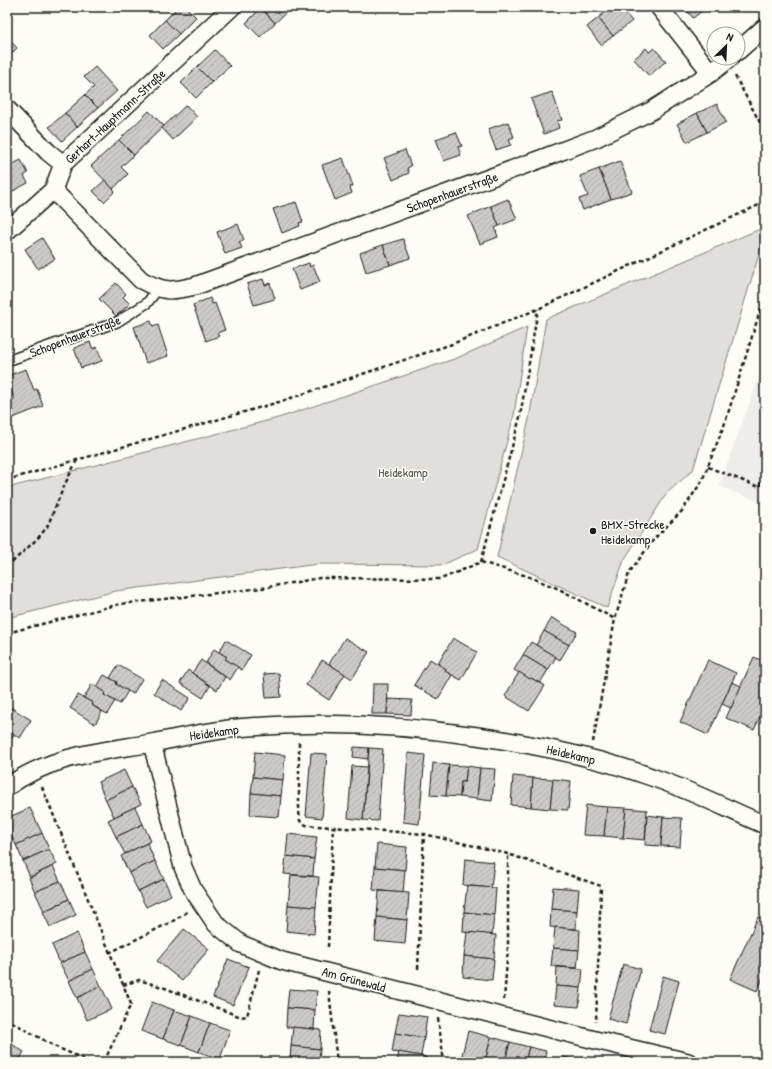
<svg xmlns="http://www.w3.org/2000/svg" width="772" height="1069" viewBox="0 0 772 1069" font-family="'Patrick Hand',sans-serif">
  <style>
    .built { fill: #eeede9 }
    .green { fill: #e0dfdb; stroke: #7e7e7c }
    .building { fill: url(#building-hatch); stroke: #1c1c1c }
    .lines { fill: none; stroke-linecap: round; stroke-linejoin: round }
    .service-casing { stroke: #1c1c1c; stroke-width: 12 }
    .minor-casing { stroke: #1c1c1c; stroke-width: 20 }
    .path { stroke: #1c1c1c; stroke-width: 2.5; stroke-dasharray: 4 3; stroke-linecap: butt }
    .service { stroke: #fdfcf7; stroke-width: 9 }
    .minor { stroke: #fdfcf7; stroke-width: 17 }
    .poi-dot { fill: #1c1c1c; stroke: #fdfcf7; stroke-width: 1.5 }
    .labels { text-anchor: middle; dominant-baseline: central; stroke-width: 3; stroke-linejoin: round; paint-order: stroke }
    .street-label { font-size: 13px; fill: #1c1c1c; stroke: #fdfcf7 }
    .park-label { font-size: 13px; fill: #575655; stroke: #fdfcf7 }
    .poi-label { font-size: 13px; fill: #1c1c1c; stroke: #fdfcf7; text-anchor: start }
  </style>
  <defs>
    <pattern id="building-hatch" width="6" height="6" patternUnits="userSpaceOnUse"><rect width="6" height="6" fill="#cccbc8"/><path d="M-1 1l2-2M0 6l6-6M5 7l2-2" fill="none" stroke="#afaeab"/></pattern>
  </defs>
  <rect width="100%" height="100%" fill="#fdfcf7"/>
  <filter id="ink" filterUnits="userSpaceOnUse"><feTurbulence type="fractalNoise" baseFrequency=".025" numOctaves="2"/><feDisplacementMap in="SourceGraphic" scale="8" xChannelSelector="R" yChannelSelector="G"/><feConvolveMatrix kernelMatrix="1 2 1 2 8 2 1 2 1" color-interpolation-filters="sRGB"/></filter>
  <g filter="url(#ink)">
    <polygon class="built" points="765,361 765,504 719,486"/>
    <g class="green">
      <polygon points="765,227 765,235 693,470 667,493 624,560 607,608 497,557 529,419 546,319"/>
      <polygon points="527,327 514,415 478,549 442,565 318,564 116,591 7,618 7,488 278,418 457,358"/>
    </g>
    <g class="building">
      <polygon points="178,7 186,7 196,17 179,34 165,20"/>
      <polygon points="263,7 292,7 275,23 261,8"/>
      <polygon points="612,7 614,11 620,7 632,21 613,36 598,18"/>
      <polygon points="684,7 707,7 693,18"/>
      <polygon points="261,8 275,23 260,37 246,23"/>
      <polygon points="598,18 613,36 601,45 587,27"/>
      <polygon points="165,20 179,34 163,49 150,35"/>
      <polygon points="7,37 17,48 7,58"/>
      <polygon points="646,48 649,52 654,48 666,61 649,76 634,59"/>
      <polygon points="215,50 230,66 212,82 197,67"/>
      <polygon points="95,67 117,91 98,108 85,95 94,87 84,77"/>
      <polygon points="197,67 212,82 196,98 181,83"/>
      <polygon points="552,92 562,120 557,121 559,128 544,134 531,99"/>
      <polygon points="85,95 98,108 77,127 65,113"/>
      <polygon points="717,104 726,122 707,132 697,113"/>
      <polygon points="186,105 197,117 173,140 162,128"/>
      <polygon points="149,111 164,126 134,155 119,140"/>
      <polygon points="65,113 77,127 62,141 49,127"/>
      <polygon points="697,113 707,132 687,142 677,124"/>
      <polygon points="508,122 514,137 509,139 511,145 496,150 488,129"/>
      <polygon points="456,132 462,146 458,147 461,155 444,161 436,139"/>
      <polygon points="119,140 134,155 121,167 128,174 113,189 91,166"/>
      <polygon points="405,150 411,166 407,168 409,173 393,180 384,158"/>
      <polygon points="343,158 353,186 350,187 352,193 335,200 322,165"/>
      <polygon points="21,160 28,173 24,176 28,183 11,192 7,184 7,167"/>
      <polygon points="620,161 632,192 611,199 599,169"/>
      <polygon points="599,169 611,199 583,210 579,199 588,196 580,176"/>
      <polygon points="105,180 115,191 104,202 93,191"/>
      <polygon points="508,199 517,219 499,226 491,206"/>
      <polygon points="296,202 303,222 299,223 300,226 282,233 273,209"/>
      <polygon points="491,206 499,226 495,228 498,237 480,244 468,216"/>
      <polygon points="238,224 244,240 239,242 242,248 225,254 217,232"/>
      <polygon points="42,238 55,259 38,269 25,249"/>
      <polygon points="403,239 410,258 390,265 383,245"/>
      <polygon points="383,245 390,265 366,272 360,253"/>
      <polygon points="309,263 310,267 313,265 320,282 300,290 292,269"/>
      <polygon points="263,279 265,285 270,283 275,299 254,305 247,284"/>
      <polygon points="116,283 126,294 123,297 130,304 116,316 99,299"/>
      <polygon points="210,298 212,304 215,303 225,330 217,333 219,336 206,341 193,305"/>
      <polygon points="151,321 153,327 158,325 168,356 146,363 134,327"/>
      <polygon points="90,342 93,349 97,347 102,361 81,368 74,348"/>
      <polygon points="26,369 34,390 37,389 43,406 13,418 7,401 14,399 7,376"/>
      <polygon points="552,618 577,632 569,645 544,631"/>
      <polygon points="544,631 569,645 560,660 536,645"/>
      <polygon points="345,638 369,652 352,679 329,664"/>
      <polygon points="453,638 477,652 461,680 445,671 446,669 438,664"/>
      <polygon points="226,640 251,655 242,670 225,659 227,657 219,652"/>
      <polygon points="531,642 556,657 548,670 523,655"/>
      <polygon points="214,649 227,657 225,659 238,667 230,680 206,663"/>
      <polygon points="523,655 548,670 540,683 531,678 530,679 514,670"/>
      <polygon points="754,657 765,662 765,706 754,730 726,718"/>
      <polygon points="430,659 446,669 445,671 452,675 438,699 414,685"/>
      <polygon points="201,660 225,677 217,690 192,673"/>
      <polygon points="322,660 345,674 329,700 306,685"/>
      <polygon points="708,660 736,673 708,735 680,722"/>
      <polygon points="118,665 142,679 133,694 116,684 117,682 110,678"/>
      <polygon points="188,670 210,686 203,698 180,683"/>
      <polygon points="519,672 530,679 531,678 545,686 529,711 505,696"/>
      <polygon points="279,673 281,697 266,698 264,674"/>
      <polygon points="104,675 117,682 116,684 128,691 120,704 104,695 105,692 97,687"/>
      <polygon points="162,680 190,698 181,711 154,693"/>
      <polygon points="732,682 741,686 731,708 722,704"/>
      <polygon points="92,684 105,692 104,695 115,701 107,714 92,705 93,703 84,698"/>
      <polygon points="373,684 388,684 387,714 372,714"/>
      <polygon points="78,695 93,703 92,705 102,712 95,724 70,708"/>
      <polygon points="388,699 412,700 411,715 387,714"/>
      <polygon points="7,705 31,720 20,738 7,730"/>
      <polygon points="7,730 14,734 7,747"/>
      <polygon points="354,747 369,748 368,759 353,757"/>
      <polygon points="369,748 383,749 378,821 363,820"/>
      <polygon points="255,752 285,755 283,780 253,777"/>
      <polygon points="311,753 327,754 322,818 306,816"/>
      <polygon points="408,753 425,755 419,824 403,822"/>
      <polygon points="433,763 449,765 446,796 430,795"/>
      <polygon points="449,765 467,766 465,782 461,782 460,797 446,796"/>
      <polygon points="352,766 367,767 363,820 348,818"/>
      <polygon points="467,766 480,768 477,799 460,797 461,782 465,782"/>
      <polygon points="480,768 495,769 492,801 477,799"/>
      <polygon points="124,770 132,787 106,800 98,782"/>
      <polygon points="513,776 533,778 531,807 511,805"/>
      <polygon points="253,777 283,780 281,796 251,793"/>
      <polygon points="533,778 553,779 550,809 531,807"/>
      <polygon points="553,779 571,781 568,810 550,809"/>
      <polygon points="132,787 141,804 114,817 106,800"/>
      <polygon points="251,793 281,796 279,817 250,815"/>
      <polygon points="586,805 607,807 604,836 583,835"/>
      <polygon points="135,807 143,824 116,837 108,820"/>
      <polygon points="607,807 626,808 623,838 604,836"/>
      <polygon points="30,808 42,833 16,845 7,827 7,818"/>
      <polygon points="626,808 647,810 645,840 623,838"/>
      <polygon points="647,815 663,817 661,846 645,845"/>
      <polygon points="663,817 682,818 680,847 661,846"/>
      <polygon points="143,824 151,841 125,854 116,837"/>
      <polygon points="42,833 49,849 23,861 16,845"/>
      <polygon points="288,834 317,837 314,859 286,856"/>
      <polygon points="147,843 155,861 129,873 121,856"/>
      <polygon points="377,844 407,847 405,870 375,867"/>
      <polygon points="49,849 57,864 30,877 23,861"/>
      <polygon points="286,856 314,859 313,876 284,874"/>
      <polygon points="465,859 494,862 491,888 463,885"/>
      <polygon points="155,861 164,879 138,891 129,873"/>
      <polygon points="53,866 60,881 35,892 29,878"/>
      <polygon points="375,867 405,870 403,893 373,890"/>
      <polygon points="291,875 319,877 316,907 288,905"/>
      <polygon points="164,879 171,895 146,907 138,891"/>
      <polygon points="60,881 69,899 44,911 35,892"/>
      <polygon points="467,886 496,888 494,915 464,912"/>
      <polygon points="553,887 579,889 577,911 551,909"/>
      <polygon points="379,891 409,893 407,920 377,917"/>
      <polygon points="69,899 76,915 50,927 43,912"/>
      <polygon points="288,905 316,907 314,934 286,931"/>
      <polygon points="551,909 577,911 576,929 550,927"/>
      <polygon points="464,912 494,915 492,935 463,932"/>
      <polygon points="377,917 407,920 405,944 375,941"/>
      <polygon points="758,917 765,920 765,974 757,991 730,979"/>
      <polygon points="555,927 580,930 579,950 553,948"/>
      <polygon points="184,929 209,949 182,981 157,961"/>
      <polygon points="467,932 496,935 494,959 464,956"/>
      <polygon points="77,933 85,952 60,963 52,945"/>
      <polygon points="553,948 579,950 577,968 551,966"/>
      <polygon points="85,952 93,969 69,981 60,963"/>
      <polygon points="464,956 494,959 492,980 463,977"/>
      <polygon points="228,959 249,967 233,1005 213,997"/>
      <polygon points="623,964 641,969 626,1024 608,1019"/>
      <polygon points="557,967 583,969 581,988 556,986"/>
      <polygon points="93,969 101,986 77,998 69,981"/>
      <polygon points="663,976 679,981 665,1034 649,1030"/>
      <polygon points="101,986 112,1009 87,1020 77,998"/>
      <polygon points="556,986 581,988 579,1007 554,1005"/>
      <polygon points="289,989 317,991 315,1010 287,1008"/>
      <polygon points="152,1002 174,1010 163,1039 141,1031"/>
      <polygon points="287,1008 315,1010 314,1029 286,1027"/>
      <polygon points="174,1010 192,1016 181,1045 163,1039"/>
      <polygon points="399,1013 427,1017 424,1038 395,1033"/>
      <polygon points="192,1016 210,1023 199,1052 181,1045"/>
      <polygon points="210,1023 230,1030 220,1059 199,1052"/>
      <polygon points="293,1027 321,1030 320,1049 291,1046"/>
      <polygon points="468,1031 491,1037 485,1062 473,1062 461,1059"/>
      <polygon points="395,1033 424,1038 421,1056 392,1052"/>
      <polygon points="491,1037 510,1042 505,1062 485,1062"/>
      <polygon points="7,1041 24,1052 18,1062 7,1062"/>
      <polygon points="510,1042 529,1047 525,1062 505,1062"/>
      <polygon points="291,1046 320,1049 319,1062 290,1062"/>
      <polygon points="529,1047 546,1051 544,1062 525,1062"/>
      <polygon points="399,1052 426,1057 426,1062 397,1062"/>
      <polygon points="564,1057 583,1062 563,1062"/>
    </g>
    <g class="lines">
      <g class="service-casing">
        <polyline id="service" points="7,361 117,322 147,303 158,289"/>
      </g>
      <g class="minor-casing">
        <g id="minor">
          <polyline points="659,7 711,73"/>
          <polyline points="738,51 765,27"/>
          <polyline points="7,109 48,152 63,164"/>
          <path d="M53,190L141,280C164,292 170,292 195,286L538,160L596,138L651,111L711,73L730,58"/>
          <polyline points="7,231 53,190 63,164 232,7"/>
          <polyline points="152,743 183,867 193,890 216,924 241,944 282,961 595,1040 688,1062"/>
          <path d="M7,787C51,755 100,752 152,743C184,737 216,729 249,727C325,721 401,725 477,736C539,745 601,758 660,780C696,793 730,810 765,825"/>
        </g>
      </g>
      <g class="path">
        <polyline points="735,76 765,132"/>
        <polyline points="708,467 759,487 765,473"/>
        <polyline points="7,480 279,402 452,344 538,309 765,202"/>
        <polyline points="481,562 520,417 538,309"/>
        <polyline points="7,567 38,538 47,527 65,484 77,460"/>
        <polyline points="7,633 120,604 262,588 320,578 441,579 481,562 527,576 559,589 615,619"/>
        <polyline points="299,742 299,810 300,821 306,825 424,834 508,854 601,886 596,1022"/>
        <polyline points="593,742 615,619 629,573 654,539 682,511 702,481 725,423 765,295"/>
        <polyline points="42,787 131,1004 104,1062"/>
        <polyline points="328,947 333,826"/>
        <polyline points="109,953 173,921 187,912"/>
        <polyline points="418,969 424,834"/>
        <polyline points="123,985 139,980 165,988 241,1017 247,1016 259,970"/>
        <polyline points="329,991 337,1062"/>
        <polyline points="504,1000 508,947 508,854"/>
        <polyline points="7,1017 12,1022 56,1047 91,1062"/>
        <polyline points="438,1018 444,1062"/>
      </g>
      <use href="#service" class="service"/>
      <use href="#minor" class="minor"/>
    </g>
  </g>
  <circle class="poi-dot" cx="593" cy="531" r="4"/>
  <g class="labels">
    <g class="street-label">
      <text transform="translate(115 116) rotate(-43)">Gerhart-Hauptmann-Straße</text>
      <text transform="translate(452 192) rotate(-20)">Schopenhauerstraße</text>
      <text transform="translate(75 336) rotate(-21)">Schopenhauerstraße</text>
      <text transform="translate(214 732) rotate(-8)">Heidekamp</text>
      <text transform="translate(571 754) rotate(13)">Heidekamp</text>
      <text transform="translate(354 979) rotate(15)">Am Grünewald</text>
    </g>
    <g class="park-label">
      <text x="403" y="472">Heidekamp</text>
    </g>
    <g class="poi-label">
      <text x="601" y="524">BMX-Strecke<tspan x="601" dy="15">Heidekamp</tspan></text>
    </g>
  </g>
  <rect width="772" height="1069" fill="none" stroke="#fdfcf7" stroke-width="24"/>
  <rect x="12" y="12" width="748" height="1045" fill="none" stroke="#1c1c1c" stroke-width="1.5" filter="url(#ink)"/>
  <g transform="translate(726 46) rotate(24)"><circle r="19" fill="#fdfcf7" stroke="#a3a29f"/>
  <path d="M0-3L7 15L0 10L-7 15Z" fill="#1c1c1c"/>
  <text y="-6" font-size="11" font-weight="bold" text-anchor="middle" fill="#1c1c1c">N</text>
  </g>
</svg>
